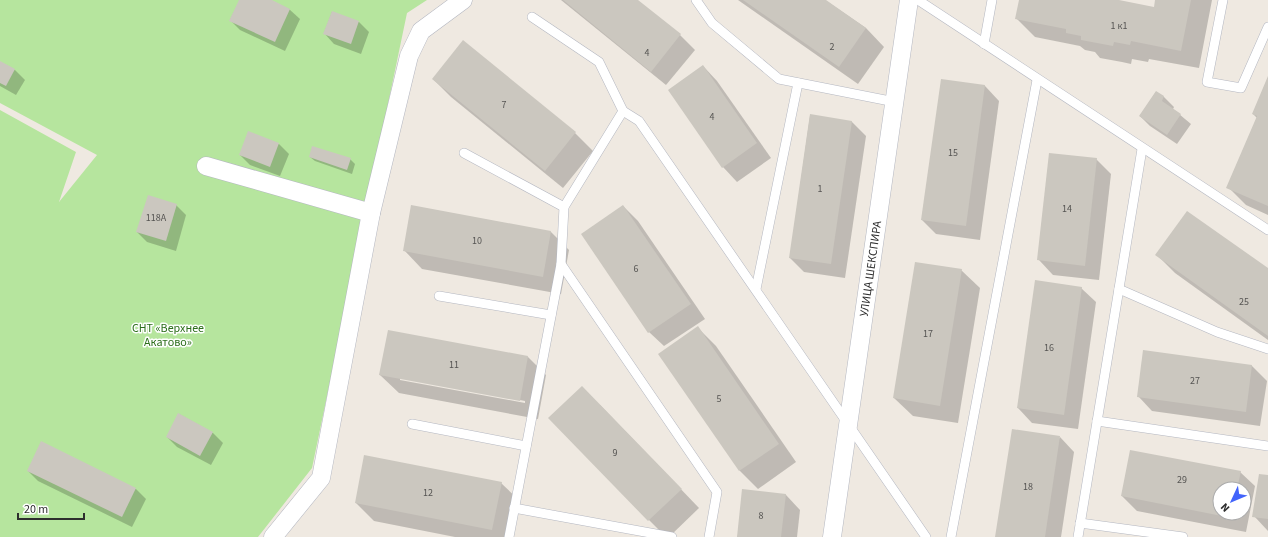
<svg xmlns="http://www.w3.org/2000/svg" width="1268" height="537" viewBox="0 0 1268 537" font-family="'Source Sans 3',sans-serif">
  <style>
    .green { fill: #b6e59e }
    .shadow { fill: #0003; fill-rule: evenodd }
    .building { fill: #cbc7bf }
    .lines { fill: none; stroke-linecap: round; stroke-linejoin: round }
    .service-casing { stroke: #b4b7c1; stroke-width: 10 }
    .minor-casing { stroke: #b4b7c1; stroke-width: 19 }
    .service { stroke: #fff; stroke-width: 9 }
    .minor { stroke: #fff; stroke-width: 18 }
    .labels { text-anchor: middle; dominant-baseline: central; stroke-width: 3; stroke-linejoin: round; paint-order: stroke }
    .number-label { font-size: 10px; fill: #555452 }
    .street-label { font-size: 12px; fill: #2e2e2e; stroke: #fff }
    .park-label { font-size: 12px; fill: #2c6e1b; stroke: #fff }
  </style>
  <rect width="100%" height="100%" fill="#efe9e1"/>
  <polygon class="green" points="0,0 427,0 407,13 312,468 258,537 0,537 0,110 76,152 59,202 97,155 0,103"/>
  <g class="shadow">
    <polygon points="240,0 269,0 289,9 300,19 285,51 240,30 230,20"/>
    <polygon points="561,0 637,0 680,35 695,50 666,85"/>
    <polygon points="738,0 825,0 866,28 884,47 858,84"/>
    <polygon points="1020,0 1114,0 1155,8 1156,0 1212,0 1199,68 1149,59 1148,62 1132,59 1131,64 1122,62 1100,58 1095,52 1085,50 1080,46 1035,37 1017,19"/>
    <polygon points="332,12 359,22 369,32 361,54 334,44 324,33"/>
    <polygon points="0,62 15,70 25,80 16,95 0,86"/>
    <polygon points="703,66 717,81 771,158 737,182 723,167"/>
    <polygon points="433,79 575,133 593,151 563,188 451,97"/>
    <polygon points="1268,79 1268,215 1246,205 1228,187 1257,118 1253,114"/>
    <polygon points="942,80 985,86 999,101 980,240 936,234 922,220"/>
    <polygon points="1156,92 1164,97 1174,107 1173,109 1191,124 1177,144 1150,126 1140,116"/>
    <polygon points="810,116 852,122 866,136 845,278 804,272 790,258"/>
    <polygon points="279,144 289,154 280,176 250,165 240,155"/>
    <polygon points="310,157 350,159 355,164 352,174 315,161"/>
    <polygon points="1096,159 1111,174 1099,280 1053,275 1039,260"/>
    <polygon points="176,205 186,215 176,251 147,242 137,232"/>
    <polygon points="412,206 551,232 569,250 561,294 422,269 404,250"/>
    <polygon points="623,206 638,221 705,319 664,346 649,332"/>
    <polygon points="1157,255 1268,270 1268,340 1175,273"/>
    <polygon points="961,270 980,288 958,423 913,416 894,398"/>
    <polygon points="1036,281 1081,288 1096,302 1078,429 1032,423 1018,408"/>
    <polygon points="698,328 716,346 796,462 758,489 740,471 660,354"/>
    <polygon points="1144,351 1252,366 1267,381 1260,426 1152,411 1138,396"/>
    <path d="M528,357L546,375L538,419L399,393L380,375ZM400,378L525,401V403L400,380Z"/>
    <polygon points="600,405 699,508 669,537 666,537 649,520 550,418"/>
    <polygon points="179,414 213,433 223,443 211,465 177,447 167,437"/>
    <polygon points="1060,437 1074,452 1061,537 996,537"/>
    <polygon points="28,471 136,489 146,499 132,527 38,481"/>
    <path d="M1240,472L1255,486L1246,532L1137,511L1122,496ZM1220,489H1244V513H1220Z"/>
    <polygon points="1268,476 1268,531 1254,516"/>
    <polygon points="501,483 520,501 513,537 455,537 374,521 356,503"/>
    <polygon points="743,490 786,495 800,510 797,537 738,537"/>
  </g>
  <g class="building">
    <polygon points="239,0 272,0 290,9 275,42 229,21"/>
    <polygon points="563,0 638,0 681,34 651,72"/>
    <polygon points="743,0 826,0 866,28 839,67"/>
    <polygon points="1019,0 1119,0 1154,7 1155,0 1191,0 1181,51 1131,41 1130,45 1114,42 1113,46 1081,40 1081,36 1066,33 1066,29 1015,19"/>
    <polygon points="332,11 359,21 351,44 323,34"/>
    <polygon points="463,40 576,132 545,171 432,79"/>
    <polygon points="0,61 15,69 6,86 0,83"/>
    <polygon points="703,65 757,143 722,168 668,90"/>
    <polygon points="1268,76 1268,206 1226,188 1257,116 1252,114"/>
    <polygon points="941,79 985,85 966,226 921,220"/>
    <polygon points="1156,91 1164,96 1162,101 1181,114 1167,135 1139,116"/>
    <polygon points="810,114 852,121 831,264 789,258"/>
    <polygon points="248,131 279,143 270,167 239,155"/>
    <polygon points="312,146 351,158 347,170 309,157"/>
    <polygon points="1049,153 1097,158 1085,266 1037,260"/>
    <polygon points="148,195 177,204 166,241 136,232"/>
    <polygon points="411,205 551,231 543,277 403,251"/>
    <polygon points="623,205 691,304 648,333 581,234"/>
    <polygon points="1187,211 1268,268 1268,336 1155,255"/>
    <polygon points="915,262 962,269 940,406 893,398"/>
    <polygon points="1035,280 1082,287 1064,415 1017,408"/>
    <polygon points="698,326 779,444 739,471 658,354"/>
    <polygon points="388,330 528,356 520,401 379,375"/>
    <polygon points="1143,350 1252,365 1246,412 1137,397"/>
    <polygon points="582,386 682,489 648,521 548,418"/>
    <polygon points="178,413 213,432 200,456 166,437"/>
    <polygon points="1012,429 1060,436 1045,537 995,537"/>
    <polygon points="41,441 136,488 122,517 27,471"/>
    <polygon points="1130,450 1241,471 1237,489 1220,489 1220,513 1233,513 1232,518 1121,496"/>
    <polygon points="364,455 502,482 492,530 355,503"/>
    <polygon points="1259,474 1268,475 1268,519 1252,517"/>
    <polygon points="742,489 786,494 781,537 737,537"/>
  </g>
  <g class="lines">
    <g class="service-casing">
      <g id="service">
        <polyline points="696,0 712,23 779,79 895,102"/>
        <polyline points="918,0 1268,230"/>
        <polyline points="1223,0 1207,82 1241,88 1268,27"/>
        <polyline points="532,17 599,62 623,111"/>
        <polyline points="984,44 992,0"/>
        <polyline points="464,153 564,207"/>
        <polyline points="561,264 717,492 709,537"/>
        <polyline points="756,289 798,83"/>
        <polyline points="1119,289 1217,332 1268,349"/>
        <polyline points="439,296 551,315"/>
        <polyline points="1097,421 1268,446"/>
        <polyline points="412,424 526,446"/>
        <polyline points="514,508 672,537"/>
        <polyline points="1080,523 1183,537"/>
        <polyline points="509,537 561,264 564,207 623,111 639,121 926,537"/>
        <polyline points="951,537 1037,80"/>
        <polyline points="1078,537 1142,149"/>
      </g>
    </g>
    <g class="minor-casing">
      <g id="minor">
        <polyline points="206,166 371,213"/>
        <polyline points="273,537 321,478 371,213 409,56 421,31 463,0"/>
        <path id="s1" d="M832,537L909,0"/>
      </g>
    </g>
    <use href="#service" class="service"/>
    <use href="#minor" class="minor"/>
  </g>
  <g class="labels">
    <g class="number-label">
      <text x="1119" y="26">1 к1</text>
      <text x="832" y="47">2</text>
      <text x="647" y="53">4</text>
      <text x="504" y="105">7</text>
      <text x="712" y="117">4</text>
      <text x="953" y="153">15</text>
      <text x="820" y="189">1</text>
      <text x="1067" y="209">14</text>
      <text x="156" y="218">118А</text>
      <text x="477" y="241">10</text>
      <text x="636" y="269">6</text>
      <text x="1244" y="302">25</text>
      <text x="928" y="334">17</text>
      <text x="1049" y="348">16</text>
      <text x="454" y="365">11</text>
      <text x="1195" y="381">27</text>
      <text x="719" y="399">5</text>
      <text x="615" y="453">9</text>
      <text x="1182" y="480">29</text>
      <text x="1028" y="487">18</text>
      <text x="428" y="493">12</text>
      <text x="761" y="516">8</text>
    </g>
    <g class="street-label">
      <text stroke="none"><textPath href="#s1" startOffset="271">УЛИЦА ШЕКСПИРА</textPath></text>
    </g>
    <g class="park-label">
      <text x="168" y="328">СНТ «Верхнее<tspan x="168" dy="14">Акатово»</tspan></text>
    </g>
  </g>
  <g transform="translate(1232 501) rotate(226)"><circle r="19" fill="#ffffff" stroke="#ababab"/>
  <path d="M0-3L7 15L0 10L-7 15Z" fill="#4264fb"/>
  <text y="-6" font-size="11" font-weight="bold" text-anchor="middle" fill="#2e2e2e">N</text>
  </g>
  <path d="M18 513v6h66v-6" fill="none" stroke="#2e2e2e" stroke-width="2"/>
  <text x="24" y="513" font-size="12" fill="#2e2e2e" stroke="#ffffff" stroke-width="3" paint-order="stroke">20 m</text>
</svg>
